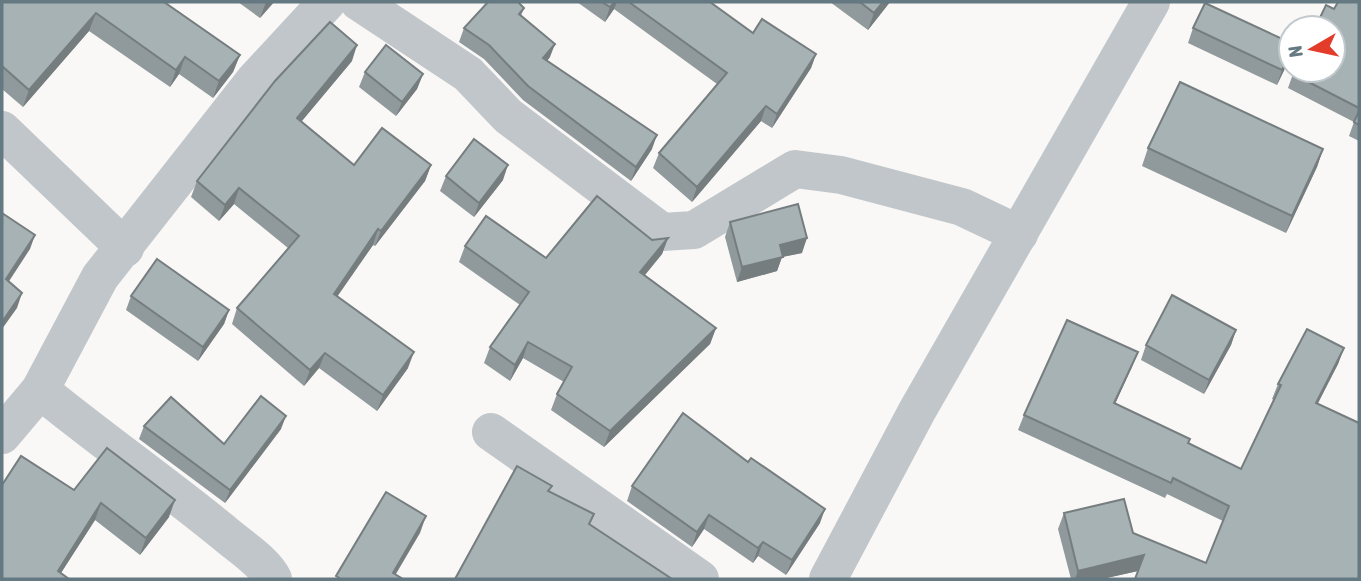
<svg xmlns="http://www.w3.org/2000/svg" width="1361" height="581" viewBox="0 0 1361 581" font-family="'Asap Condensed',sans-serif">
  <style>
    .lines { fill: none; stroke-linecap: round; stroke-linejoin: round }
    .minor { stroke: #c0c6c9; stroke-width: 38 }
    .wall { fill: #90999c }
    .shaded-wall { fill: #757d7f }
    .building { fill: #a7b2b5; stroke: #757d7f; stroke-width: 2 }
  </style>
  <rect width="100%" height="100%" fill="#f9f8f6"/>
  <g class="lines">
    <g class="minor">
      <polyline points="359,2 468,74 508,116 662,232 694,230 795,169 841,175 962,207 1019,234"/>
      <polyline points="2,130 125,248"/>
      <path d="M40,390C100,439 163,483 223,532C239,546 264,561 273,579"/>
      <polyline points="491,432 700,579"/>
      <polyline points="2,435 40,390 100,277 254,81 327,2"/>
      <polyline points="828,579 917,411 1151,2"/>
    </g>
  </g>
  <g class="wall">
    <polygon points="2,2 164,2 240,55 233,72 213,98 179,74 170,87 89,31 23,107 2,89"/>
    <polygon points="238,2 274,2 260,18"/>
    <polygon points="482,2 518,2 524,8 521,16 550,57 547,61 652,149 631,181 523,100 484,59 459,42 464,28 487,3"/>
    <polygon points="577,2 710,2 753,33 816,54 811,68 772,128 761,121 692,202 653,168 659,153 717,84 614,9 605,22"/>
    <polygon points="830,2 890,2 868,30"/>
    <polygon points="1359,2 1359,141 1349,136 1354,122 1288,88 1293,74 1334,9"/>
    <polygon points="1193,28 1289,60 1277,85 1188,43"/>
    <polygon points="352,61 301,122 354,165 431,165 425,181 375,246 373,245 337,296 408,368 377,411 319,368 304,386 232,324 237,308 288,248 234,204 219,221 191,197 197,181"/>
    <polygon points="365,72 423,74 417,89 396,116 359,87"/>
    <polygon points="1148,148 1323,149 1317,167 1286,233 1142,166"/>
    <polygon points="446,176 503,180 474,217 440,191"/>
    <polygon points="730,222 802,253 782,257 777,271 737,282 725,237"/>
    <polygon points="668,238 662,254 645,275 716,328 710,344 604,447 551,410 557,394 564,382 523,358 510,381 484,363 490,347 520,305 459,262 465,246 546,258"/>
    <polygon points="131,296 229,310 224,324 198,361 126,310"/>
    <polygon points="1236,330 1231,345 1204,394 1141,360 1146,345"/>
    <polygon points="1344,348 1338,364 1317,404 1359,579 1138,571 1102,579 1071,579 1058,529 1064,513 1133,533 1206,563 1223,521 1167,494 1165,498 1018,430 1024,415 1138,352 1115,404 1189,443 1241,469 1274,400 1272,399 1278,384"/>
    <polygon points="144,426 224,444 281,429 225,503 139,439"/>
    <polygon points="632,486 820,523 786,575 758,556 753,563 704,529 692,547 627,501"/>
    <polygon points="74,490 169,517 140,555 95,520 61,573 2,579"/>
  </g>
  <g class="shaded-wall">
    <polygon points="266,2 274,2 260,18"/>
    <polygon points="614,2 617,2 614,9 605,22 610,7"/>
    <polygon points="883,2 890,2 868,30 874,13"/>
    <polygon points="96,13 89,31 23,107 29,90"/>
    <polygon points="555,44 550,57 538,72 543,58"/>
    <polygon points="357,45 352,61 291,134 297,118"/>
    <polygon points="1291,52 1289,60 1277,85 1282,70"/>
    <polygon points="816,54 811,68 772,128 777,114"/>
    <polygon points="240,55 233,72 213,98 219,81"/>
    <polygon points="185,57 179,74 170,87 176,70"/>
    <polygon points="423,74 417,89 396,116 402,102"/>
    <polygon points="766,106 761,121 692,202 697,187"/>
    <polygon points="657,135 652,149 631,181 636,167"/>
    <polygon points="1323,149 1317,167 1286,233 1292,216"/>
    <polygon points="431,165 425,181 375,246 381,231"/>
    <polygon points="508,165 503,180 474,217 479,203"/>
    <polygon points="239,188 234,204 219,221 225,205"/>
    <polygon points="378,229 373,245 328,310 334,294"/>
    <polygon points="35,235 30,249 2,292 6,279"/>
    <polygon points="668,238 662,254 635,287 640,272"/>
    <polygon points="807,238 802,253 782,257 777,271 737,282 742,267 780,245"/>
    <polygon points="22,293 17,308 2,329 2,322"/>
    <polygon points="229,310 224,324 198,361 203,347"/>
    <polygon points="716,328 710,344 604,447 610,431"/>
    <polygon points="1236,330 1231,345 1204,394 1209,380"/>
    <polygon points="528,342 523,358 510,381 515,365"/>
    <polygon points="1344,348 1338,364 1310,419 1316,403"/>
    <polygon points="414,352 408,368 377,411 383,395"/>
    <polygon points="1138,352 1132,367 1108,419 1114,403"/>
    <polygon points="325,353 319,368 304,386 310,370"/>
    <polygon points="286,416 281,429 225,503 230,490"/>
    <polygon points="175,500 169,517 140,555 146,538"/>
    <polygon points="101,503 95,520 57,579 58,571"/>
    <polygon points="825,509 820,523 786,575 792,560"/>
    <polygon points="709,515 704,529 692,547 697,532"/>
    <polygon points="426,516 420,533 393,579 393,573"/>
    <polygon points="763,542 758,556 753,563 758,548"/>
    <polygon points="1144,555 1138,571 1102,579 1075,579 1078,571"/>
  </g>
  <g class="building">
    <polygon points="2,2 164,2 240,55 219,81 185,57 176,70 96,13 29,90 2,66"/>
    <polygon points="488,2 518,2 524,8 519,14 555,44 543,58 657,135 636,167 528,86 489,45 464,28"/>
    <polygon points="602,2 614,2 610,7"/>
    <polygon points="629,2 710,2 753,33 762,19 816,54 777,114 766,106 697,187 659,153 727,73"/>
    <polygon points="860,2 883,2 874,13"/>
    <polygon points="1338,2 1359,2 1359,108 1293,74 1295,70 1333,70 1333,28 1315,28 1326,5 1334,9"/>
    <polygon points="1205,3 1291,43 1291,52 1282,70 1193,28"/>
    <polygon points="330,22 357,45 297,118 354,165 382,128 431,165 381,231 378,229 334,294 414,352 383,395 325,353 310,370 237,308 299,236 239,188 225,205 197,181 275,81"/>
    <polygon points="386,45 423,74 402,102 365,72"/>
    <polygon points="1180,82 1323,149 1292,216 1148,148"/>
    <polygon points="1359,111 1359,125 1354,122"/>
    <polygon points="474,139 508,165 479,203 446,176"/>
    <polygon points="597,196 652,240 668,238 640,272 716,328 610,431 557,394 572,367 528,342 515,365 490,347 529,292 465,246 486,216 546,258"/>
    <polygon points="798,204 807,238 780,245 783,257 742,267 730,222"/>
    <polygon points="2,213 35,235 6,279 22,293 2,322"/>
    <polygon points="157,259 229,310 203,347 131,296"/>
    <polygon points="1172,295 1236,330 1209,380 1146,345"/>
    <polygon points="1067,320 1138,352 1114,403 1190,439 1188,443 1241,469 1281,385 1278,384 1307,329 1344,348 1316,403 1359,423 1359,579 1135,579 1144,555 1078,571 1064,513 1124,499 1133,533 1206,563 1229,506 1173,478 1171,483 1024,415"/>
    <polygon points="261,396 286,416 230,490 144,426 171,397 224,444"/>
    <polygon points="683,413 748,462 751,458 825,509 792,560 763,542 758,548 709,515 697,532 632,486"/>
    <polygon points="107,448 175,500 146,538 101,503 58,571 69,579 2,579 2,485 21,456 74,490"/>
    <polygon points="517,466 552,486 548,491 594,514 589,524 672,579 455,579"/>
    <polygon points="386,492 426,516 393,573 403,579 341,579 336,576"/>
  </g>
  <rect width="1361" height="581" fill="none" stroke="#647981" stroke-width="7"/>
  <g transform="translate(1312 49) rotate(261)"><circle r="33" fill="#ffffff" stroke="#c1c9cd" stroke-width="2"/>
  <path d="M0-5L12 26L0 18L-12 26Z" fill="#e43c2b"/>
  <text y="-10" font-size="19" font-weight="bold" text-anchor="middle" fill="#647981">N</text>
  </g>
</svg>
